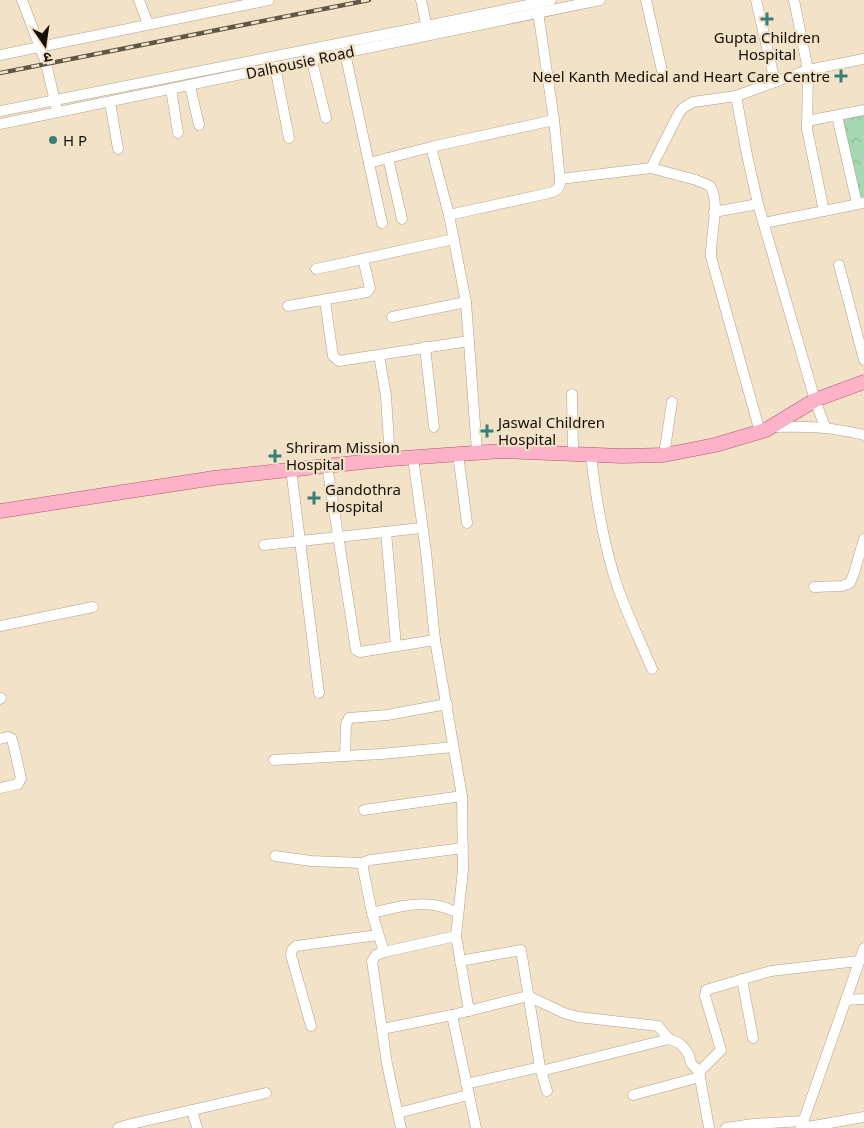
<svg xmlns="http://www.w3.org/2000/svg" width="864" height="1128" viewBox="0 0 864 1128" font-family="'Noto Sans','Noto Sans Devanagari',sans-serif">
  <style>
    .park { fill: url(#park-crowns) }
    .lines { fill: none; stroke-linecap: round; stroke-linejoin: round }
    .minor-casing { stroke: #afa087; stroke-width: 11 }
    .major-casing { stroke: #ac586e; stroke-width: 15 }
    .minor { stroke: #fff; stroke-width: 10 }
    .major { stroke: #feb2c9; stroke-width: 14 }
    .rail-casing { stroke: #605648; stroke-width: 4.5 }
    .rail { stroke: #f2e2c7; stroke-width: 2.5; stroke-dasharray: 8; stroke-linecap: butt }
    .poi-dot { fill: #377f78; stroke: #f2e2c7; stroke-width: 2 }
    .labels { text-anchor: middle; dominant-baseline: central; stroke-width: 4.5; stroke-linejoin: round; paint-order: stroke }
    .poi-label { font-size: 15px; fill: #150f07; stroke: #f2e2c7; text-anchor: start }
    .street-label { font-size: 15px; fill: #150f07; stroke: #f2e2c7 }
  </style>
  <defs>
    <pattern id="park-crowns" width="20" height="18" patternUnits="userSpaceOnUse" patternTransform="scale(1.25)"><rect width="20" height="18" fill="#a5d8b2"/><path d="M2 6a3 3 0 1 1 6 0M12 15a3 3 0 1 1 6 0" fill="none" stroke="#8db898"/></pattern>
  </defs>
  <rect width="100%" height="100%" fill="#f2e2c7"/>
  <polygon class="park" points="864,114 864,197 861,197 841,120"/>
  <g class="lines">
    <g class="minor-casing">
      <g id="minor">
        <polyline points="22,0 46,63 56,106"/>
        <polyline points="139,0 148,24"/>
        <polyline points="421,0 428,32"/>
        <polyline points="646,0 662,71"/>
        <polyline points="756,0 775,82"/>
        <polyline points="794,0 808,70 807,129 824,211"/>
        <polyline points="310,53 326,118"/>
        <polyline points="345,53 382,223"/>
        <polyline points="0,55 269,0"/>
        <polyline points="275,67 289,138"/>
        <polyline points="190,86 199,125"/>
        <polyline points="171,89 178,133"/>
        <polyline points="736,96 747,155 758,204 815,400 825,427"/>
        <polyline points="110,102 118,149"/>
        <polyline points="0,111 427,26 551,0"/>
        <polyline points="837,116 857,204"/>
        <polyline points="807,121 864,110"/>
        <polyline points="0,124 600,0"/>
        <polyline points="431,147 449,215 466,302 477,452"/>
        <polyline points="388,158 402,219"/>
        <polyline points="369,163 431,147 554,120"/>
        <polyline points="651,168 679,113 683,108 693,102 736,96 808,70 864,59"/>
        <path d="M560,179L651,168L696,180L710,186C721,201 710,238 711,257L760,432"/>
        <polyline points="714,212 758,204"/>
        <path d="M449,215L549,193C557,191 561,188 560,179L554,120L538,12"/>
        <polyline points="764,223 864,203"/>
        <polyline points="839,265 864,360"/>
        <polyline points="316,269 454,239"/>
        <polyline points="325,301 333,356 339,361 469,341"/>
        <polyline points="288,306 367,292 370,288 363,259"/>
        <polyline points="392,317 466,302"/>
        <polyline points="425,347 434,427"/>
        <polyline points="379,355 386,396 390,459"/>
        <polyline points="572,394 573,454"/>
        <path d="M773,427C807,426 831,427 864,435"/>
        <polyline points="458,454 467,523"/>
        <path d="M591,455C596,500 604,548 619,591C629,618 641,643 652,669"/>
        <polyline points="664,455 672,402"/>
        <polyline points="413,458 426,552 435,640 462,796 463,870 456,936 469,1011"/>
        <polyline points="327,465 356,650 360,652 435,640"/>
        <polyline points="291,469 319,693"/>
        <polyline points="386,532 396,646"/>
        <polyline points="264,545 421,528"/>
        <polyline points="814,587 842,586 850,583 854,573 864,539"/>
        <polyline points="0,626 93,607"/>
        <polyline points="0,699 1,698"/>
        <polyline points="0,739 8,737 12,739 21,778 18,784 0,788"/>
        <polyline points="345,756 346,725 349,718 387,715 447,704"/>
        <polyline points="274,760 381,754 453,747"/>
        <polyline points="364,810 462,796"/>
        <polyline points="275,856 311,861 362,863 370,860 463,848"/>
        <polyline points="362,863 372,913 384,952"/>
        <path d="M372,913C392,908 414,902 434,905C442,906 450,910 457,912"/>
        <polyline points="460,961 521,950 540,1067 547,1091"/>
        <polyline points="742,979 753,1038"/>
        <polyline points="846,1000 864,999"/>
        <polyline points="452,1015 476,1128"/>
        <polyline points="311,1026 291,955 292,950 296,946 378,935"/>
        <polyline points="382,1029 452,1015 528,996 564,1013 578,1017 658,1026 669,1039 679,1043 685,1049 689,1055 691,1063 699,1072 709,1128"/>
        <polyline points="541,1071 669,1039"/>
        <polyline points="699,1072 721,1050 705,996 706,990 771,971 858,961"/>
        <polyline points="466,1084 540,1067"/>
        <polyline points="633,1095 700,1077"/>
        <polyline points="192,1110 197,1128"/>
        <polyline points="398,1113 468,1095"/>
        <polyline points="118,1128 131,1124 266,1093"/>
        <polyline points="401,1128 387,1064 372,961 376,955 384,952 456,936"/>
        <polyline points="726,1128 753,1124 804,1121"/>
        <polyline points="801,1128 864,948"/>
        <polyline points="802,1128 864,1117"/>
      </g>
    </g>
    <g class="major-casing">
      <polyline id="major" points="0,511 214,478 390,459 502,451 622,456 664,455 715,445 766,430 815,400 864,382"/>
    </g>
    <use href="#minor" class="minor"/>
    <use href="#major" class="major"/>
    <g class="rail-casing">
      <polyline id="rail" points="0,73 369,0"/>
    </g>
    <use href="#rail" class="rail"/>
  </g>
  <g class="poi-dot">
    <path d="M764.5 11.5h5v5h5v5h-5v5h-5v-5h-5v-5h5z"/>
    <path d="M838.5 68.5h5v5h5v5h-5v5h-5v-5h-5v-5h5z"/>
    <circle cx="53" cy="140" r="5"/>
    <path d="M484.5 423.5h5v5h5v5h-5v5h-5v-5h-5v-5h5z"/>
    <path d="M272.5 448.5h5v5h5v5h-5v5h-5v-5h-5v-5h5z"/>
    <path d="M311.5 490.5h5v5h5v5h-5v5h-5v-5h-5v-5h5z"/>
  </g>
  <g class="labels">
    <g class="poi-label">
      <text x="767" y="37" text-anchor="middle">Gupta Children<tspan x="767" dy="17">Hospital</tspan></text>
      <text x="830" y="76" text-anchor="end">Neel Kanth Medical and Heart Care Centre</text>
      <text x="63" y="140">H P</text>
      <text x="498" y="422">Jaswal Children<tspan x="498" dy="17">Hospital</tspan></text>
      <text x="286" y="447">Shriram Mission<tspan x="286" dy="17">Hospital</tspan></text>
      <text x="325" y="489">Gandothra<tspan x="325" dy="17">Hospital</tspan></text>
    </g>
    <g class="street-label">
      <text transform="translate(300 62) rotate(-12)">Dalhousie Road</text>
    </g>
  </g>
  <g transform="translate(45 45) rotate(167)" stroke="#f2e2c7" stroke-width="4" paint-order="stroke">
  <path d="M0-4L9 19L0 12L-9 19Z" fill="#150f07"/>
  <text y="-8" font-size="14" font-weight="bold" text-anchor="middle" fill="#150f07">उ</text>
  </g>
</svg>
